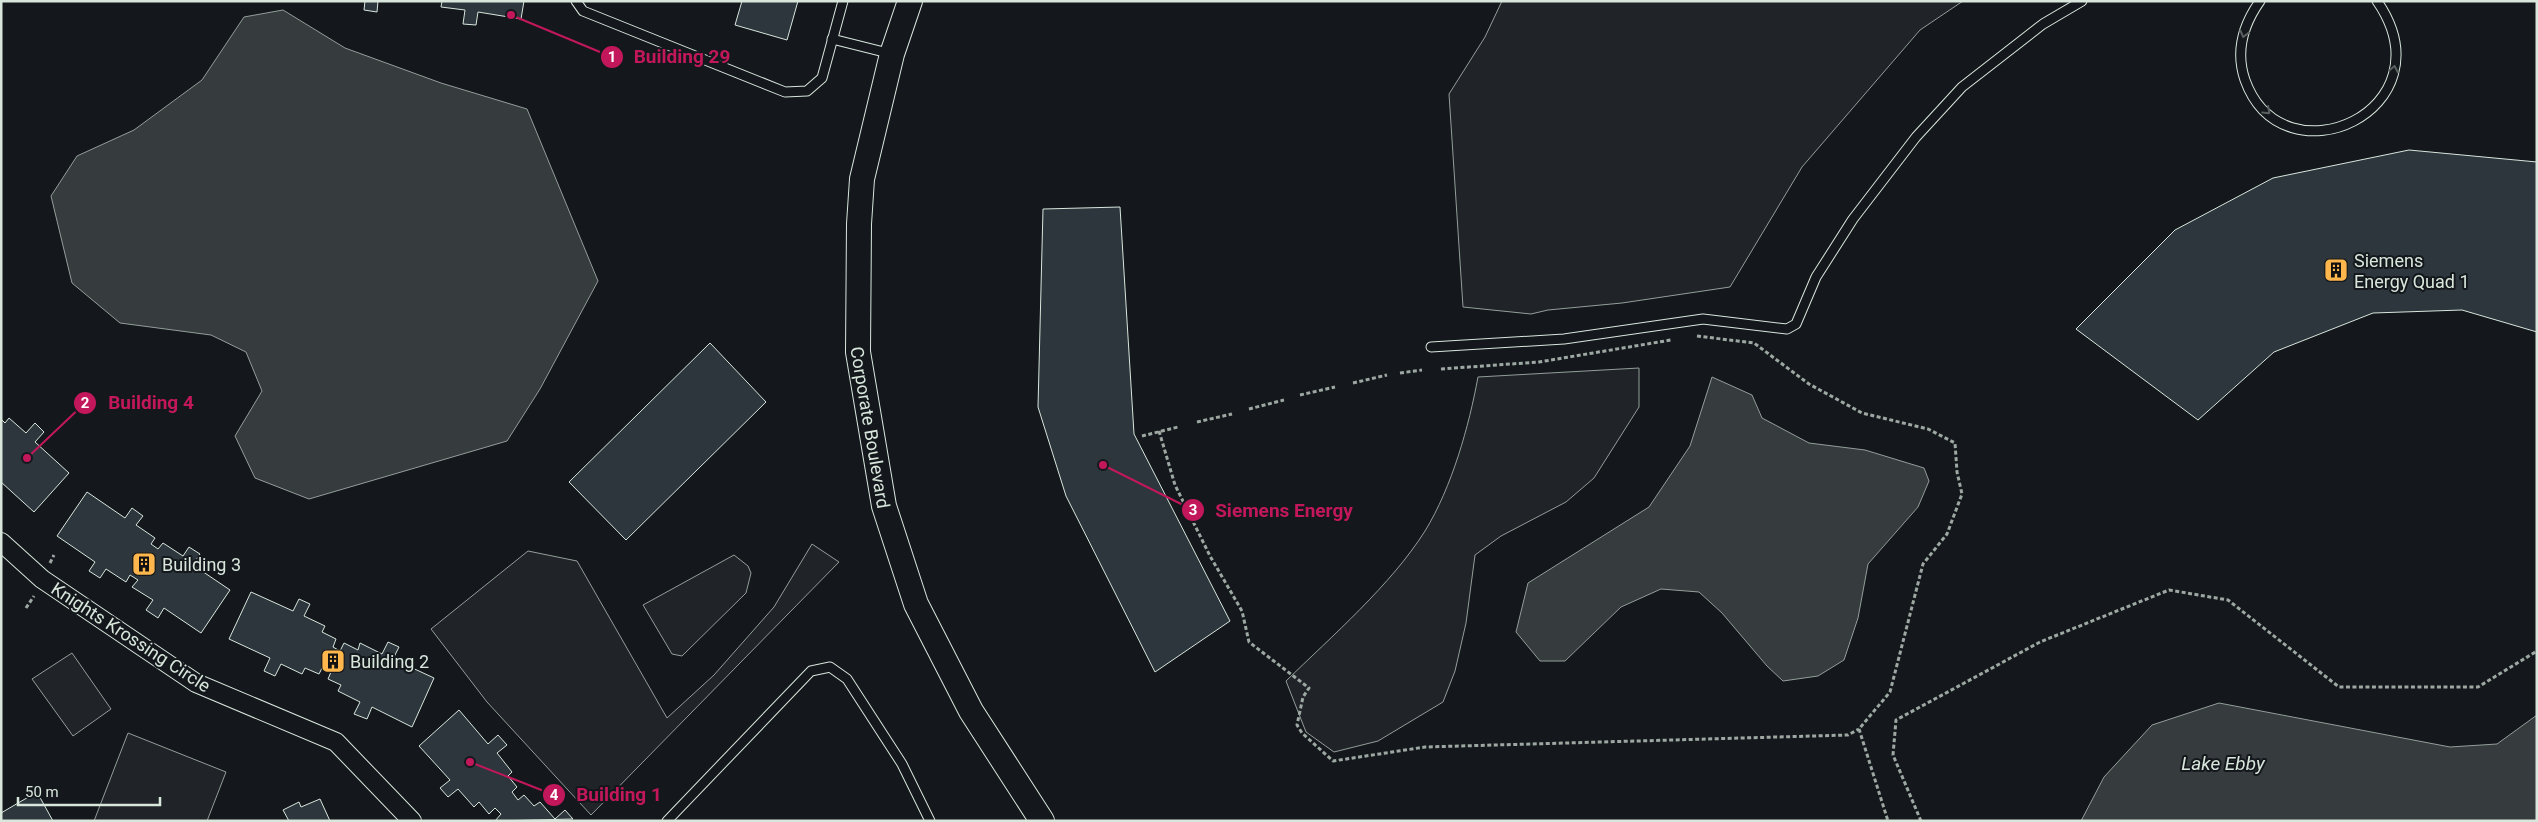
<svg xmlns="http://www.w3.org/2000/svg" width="2538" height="822" viewBox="0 0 2538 822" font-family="Roboto,sans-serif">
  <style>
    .green { fill: #202428; stroke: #939e99 }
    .water { fill: #363b3e; stroke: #939e99 }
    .building { fill: #2c363c; stroke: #d8e6dc }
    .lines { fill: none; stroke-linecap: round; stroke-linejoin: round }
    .lane-casing { stroke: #d8e6dc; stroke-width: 11 }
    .street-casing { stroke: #d8e6dc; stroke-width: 20 }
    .secondary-casing { stroke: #d8e6dc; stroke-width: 26 }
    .path { stroke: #9da8a2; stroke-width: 3; stroke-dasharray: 4 2.5; stroke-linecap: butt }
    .lane { stroke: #14181c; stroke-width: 9 }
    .street { stroke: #14181c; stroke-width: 18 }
    .secondary { stroke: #14181c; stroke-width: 24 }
    .oneway { stroke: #59605f }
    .labels { text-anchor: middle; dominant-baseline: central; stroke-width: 4; stroke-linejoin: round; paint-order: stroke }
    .poi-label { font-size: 18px; fill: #d8e6dc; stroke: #14181c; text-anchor: start }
    .street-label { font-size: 18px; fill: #d8e6dc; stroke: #14181c }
    .water-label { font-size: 19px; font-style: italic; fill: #d8e6dc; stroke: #14181c }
    .leader { fill: none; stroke: #c2185b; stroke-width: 2 }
    .callout-dot { fill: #c2185b; stroke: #14181c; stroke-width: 2 }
    .mark-label { font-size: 15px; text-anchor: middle; font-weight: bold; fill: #fff }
    .callout-label { font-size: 19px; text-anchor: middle; font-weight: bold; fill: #c2185b; stroke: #14181c; stroke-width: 4; stroke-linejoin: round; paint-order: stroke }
  </style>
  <rect width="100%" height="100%" fill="#14181c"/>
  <g class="green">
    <polygon points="1502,1 1963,1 1920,30 1802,167 1730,287 1622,303 1548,310 1531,314 1463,307 1449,94 1485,37"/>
    <path d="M1639,368V407L1594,478L1566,502L1501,536L1475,555L1466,623L1455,671L1443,702L1378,741L1334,752L1306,732L1286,681C1332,636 1391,585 1425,531C1452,487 1469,426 1478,377Z"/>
    <polygon points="812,544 839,562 591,815 487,702 431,629 528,551 577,561 667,718 714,675 774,607"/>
    <polygon points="734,555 748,566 751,573 746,593 682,656 672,654 643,605"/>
    <polygon points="72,653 111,709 73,736 32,679"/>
    <polygon points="128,733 226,772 207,821 94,821"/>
  </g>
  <g class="water">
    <polygon points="283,10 345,48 441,83 527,109 598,281 540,389 507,441 309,499 255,478 235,436 262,391 246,352 211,335 120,323 72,283 51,196 77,156 134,130 202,80 244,17"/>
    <polygon points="1712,377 1752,395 1762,418 1809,443 1865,450 1924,468 1929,481 1918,507 1868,564 1858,618 1844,660 1818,676 1783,681 1767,666 1722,613 1699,592 1661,589 1621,607 1565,661 1540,661 1516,632 1528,583 1649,507 1690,446"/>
    <polygon points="2219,703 2450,747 2497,744 2537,715 2537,821 2081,821 2104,777 2152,725"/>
  </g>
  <g class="building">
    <polygon points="365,1 378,1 377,12 364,10"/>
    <polygon points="442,1 524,1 521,19 478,12 476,25 463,24 465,10 441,7"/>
    <polygon points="742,1 798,1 787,40 735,25"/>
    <polygon points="2409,150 2537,162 2537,332 2462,310 2373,313 2274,352 2198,420 2076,329 2175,230 2273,178"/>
    <polygon points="1120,207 1134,434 1230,621 1155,672 1066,496 1038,407 1043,209"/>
    <polygon points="710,343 766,402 626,540 569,482"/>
    <polygon points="9,418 26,433 35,423 44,432 35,442 69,473 34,512 1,482 1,419 5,423"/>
    <polygon points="87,492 125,518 132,508 143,516 136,525 155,538 151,544 158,549 163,543 183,556 189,547 200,554 193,565 230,590 201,633 164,608 158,618 146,610 153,600 132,587 138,580 130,575 126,582 106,569 100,578 89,571 95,562 57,536"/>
    <polygon points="251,592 293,611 299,599 310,604 304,616 325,626 322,632 336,639 333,647 340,651 344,643 358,650 360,643 382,654 388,642 399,647 393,659 434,678 412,727 372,707 367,719 354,714 360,702 338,691 341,685 328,679 331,672 322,668 319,674 305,668 302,674 281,664 275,676 264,671 270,658 229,639"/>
    <polygon points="459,710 488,744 498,735 507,745 497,753 512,772 508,776 517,787 512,792 518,800 524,795 534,806 540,802 555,819 565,810 573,819 495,821 501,814 495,808 489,814 479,802 474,807 458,789 448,797 440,788 450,780 419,746"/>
    <polygon points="37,792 53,821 1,821 1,813"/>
    <polygon points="320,799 330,821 289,821 283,810 299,802 301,807"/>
  </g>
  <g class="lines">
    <g class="lane-casing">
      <g id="lane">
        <polyline points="576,1 583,11 785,92 807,91 822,78 843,1"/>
        <path d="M2260,1C2243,25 2235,51 2245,80C2283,186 2452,110 2377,1"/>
        <polyline points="832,39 892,54"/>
        <polyline points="1431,347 1564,339 1703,319 1787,329 1796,324 1816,277 1853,219 1916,137 1962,87 2043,24 2082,1"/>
        <polyline points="667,821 811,671 830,667 847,679 902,764 930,821"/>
      </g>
    </g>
    <g class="street-casing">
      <polyline id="street" points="1,542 42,579 196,683 336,742 412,821"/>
    </g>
    <g class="secondary-casing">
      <g id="secondary">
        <path id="s1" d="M910,1L892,54L862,179L859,224L858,352L884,506L916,604L971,711L1042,821"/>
      </g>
    </g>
    <g class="path">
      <polyline points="1697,336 1754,343 1809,384 1862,413 1928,429 1955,443 1957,472 1962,494 1947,534 1923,564 1890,692 1859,729 1888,821"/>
      <polyline points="1441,369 1539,362 1671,340"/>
      <polyline points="1400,373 1422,370"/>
      <polyline points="1353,383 1387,375"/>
      <polyline points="1300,395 1335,387"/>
      <polyline points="1249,409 1284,400"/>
      <polyline points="1197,422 1232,414"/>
      <polyline points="1159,431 1175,485 1210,556 1242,611 1249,642 1309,688 1303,697 1297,725 1302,733 1333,761 1425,747 1848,735 1859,729"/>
      <polyline points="1142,436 1178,427"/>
      <polyline points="50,563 54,555"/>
      <polyline points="26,608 34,596"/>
      <polyline points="1921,821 1893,755 1896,720 2040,642 2169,590 2228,600 2339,687 2478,687 2537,651"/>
    </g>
    <use href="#lane" class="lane"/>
    <use href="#street" class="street"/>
    <use href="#secondary" class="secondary"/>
  </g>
  <defs><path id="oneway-chevron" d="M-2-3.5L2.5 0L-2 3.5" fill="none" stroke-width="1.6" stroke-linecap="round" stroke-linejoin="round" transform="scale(1.25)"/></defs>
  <g class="oneway">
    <use href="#oneway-chevron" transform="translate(2244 34) rotate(104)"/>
    <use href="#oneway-chevron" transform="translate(2394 69) rotate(-79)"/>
    <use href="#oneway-chevron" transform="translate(2267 111) rotate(43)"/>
  </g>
  <defs>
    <g id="building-square" transform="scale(1.25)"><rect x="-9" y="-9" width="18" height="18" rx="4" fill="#ffb74d" stroke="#14181c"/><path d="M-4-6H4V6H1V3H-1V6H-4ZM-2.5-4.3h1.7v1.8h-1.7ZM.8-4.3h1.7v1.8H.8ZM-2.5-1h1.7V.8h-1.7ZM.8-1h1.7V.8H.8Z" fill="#111"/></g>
  </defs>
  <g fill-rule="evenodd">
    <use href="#building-square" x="2336" y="270"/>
    <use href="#building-square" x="144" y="564"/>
    <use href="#building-square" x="333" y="661"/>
  </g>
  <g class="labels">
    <g class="poi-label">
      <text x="2354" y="260">Siemens<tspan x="2354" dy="21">Energy Quad 1</tspan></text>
      <text x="162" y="564">Building 3</text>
      <text x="350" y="661">Building 2</text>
    </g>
    <g class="street-label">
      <text stroke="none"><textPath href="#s1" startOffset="434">Corporate Boulevard</textPath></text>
      <text transform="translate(131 637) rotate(33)">Knights Krossing Circle</text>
    </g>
    <g class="water-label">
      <text x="2223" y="763">Lake Ebby</text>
    </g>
  </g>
  <path class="leader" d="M511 15L612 57M27 458L85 403M1103 465L1193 510M470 762L554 795"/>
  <g class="callout-dot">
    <circle cx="511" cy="15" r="5"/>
    <circle cx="27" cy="458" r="5"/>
    <circle cx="1103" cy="465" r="5"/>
    <circle cx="470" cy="762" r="5"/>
    <circle cx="612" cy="57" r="12"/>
    <circle cx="85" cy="403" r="12"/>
    <circle cx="1193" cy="510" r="12"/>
    <circle cx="554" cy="795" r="12"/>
  </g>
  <g class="mark-label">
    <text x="612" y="62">1</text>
    <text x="85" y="408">2</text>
    <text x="1193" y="515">3</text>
    <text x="554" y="800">4</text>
  </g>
  <g class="callout-label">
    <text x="682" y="63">Building 29</text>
    <text x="151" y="409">Building 4</text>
    <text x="1284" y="517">Siemens Energy</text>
    <text x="619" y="801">Building 1</text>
  </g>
  <rect width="2538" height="822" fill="none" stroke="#d8e6dc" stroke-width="5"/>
  <path d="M18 797v8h142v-8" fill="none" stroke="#d8e6dc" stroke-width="2.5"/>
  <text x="25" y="797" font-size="15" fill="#d8e6dc" stroke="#14181c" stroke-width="4" paint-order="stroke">50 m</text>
</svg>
